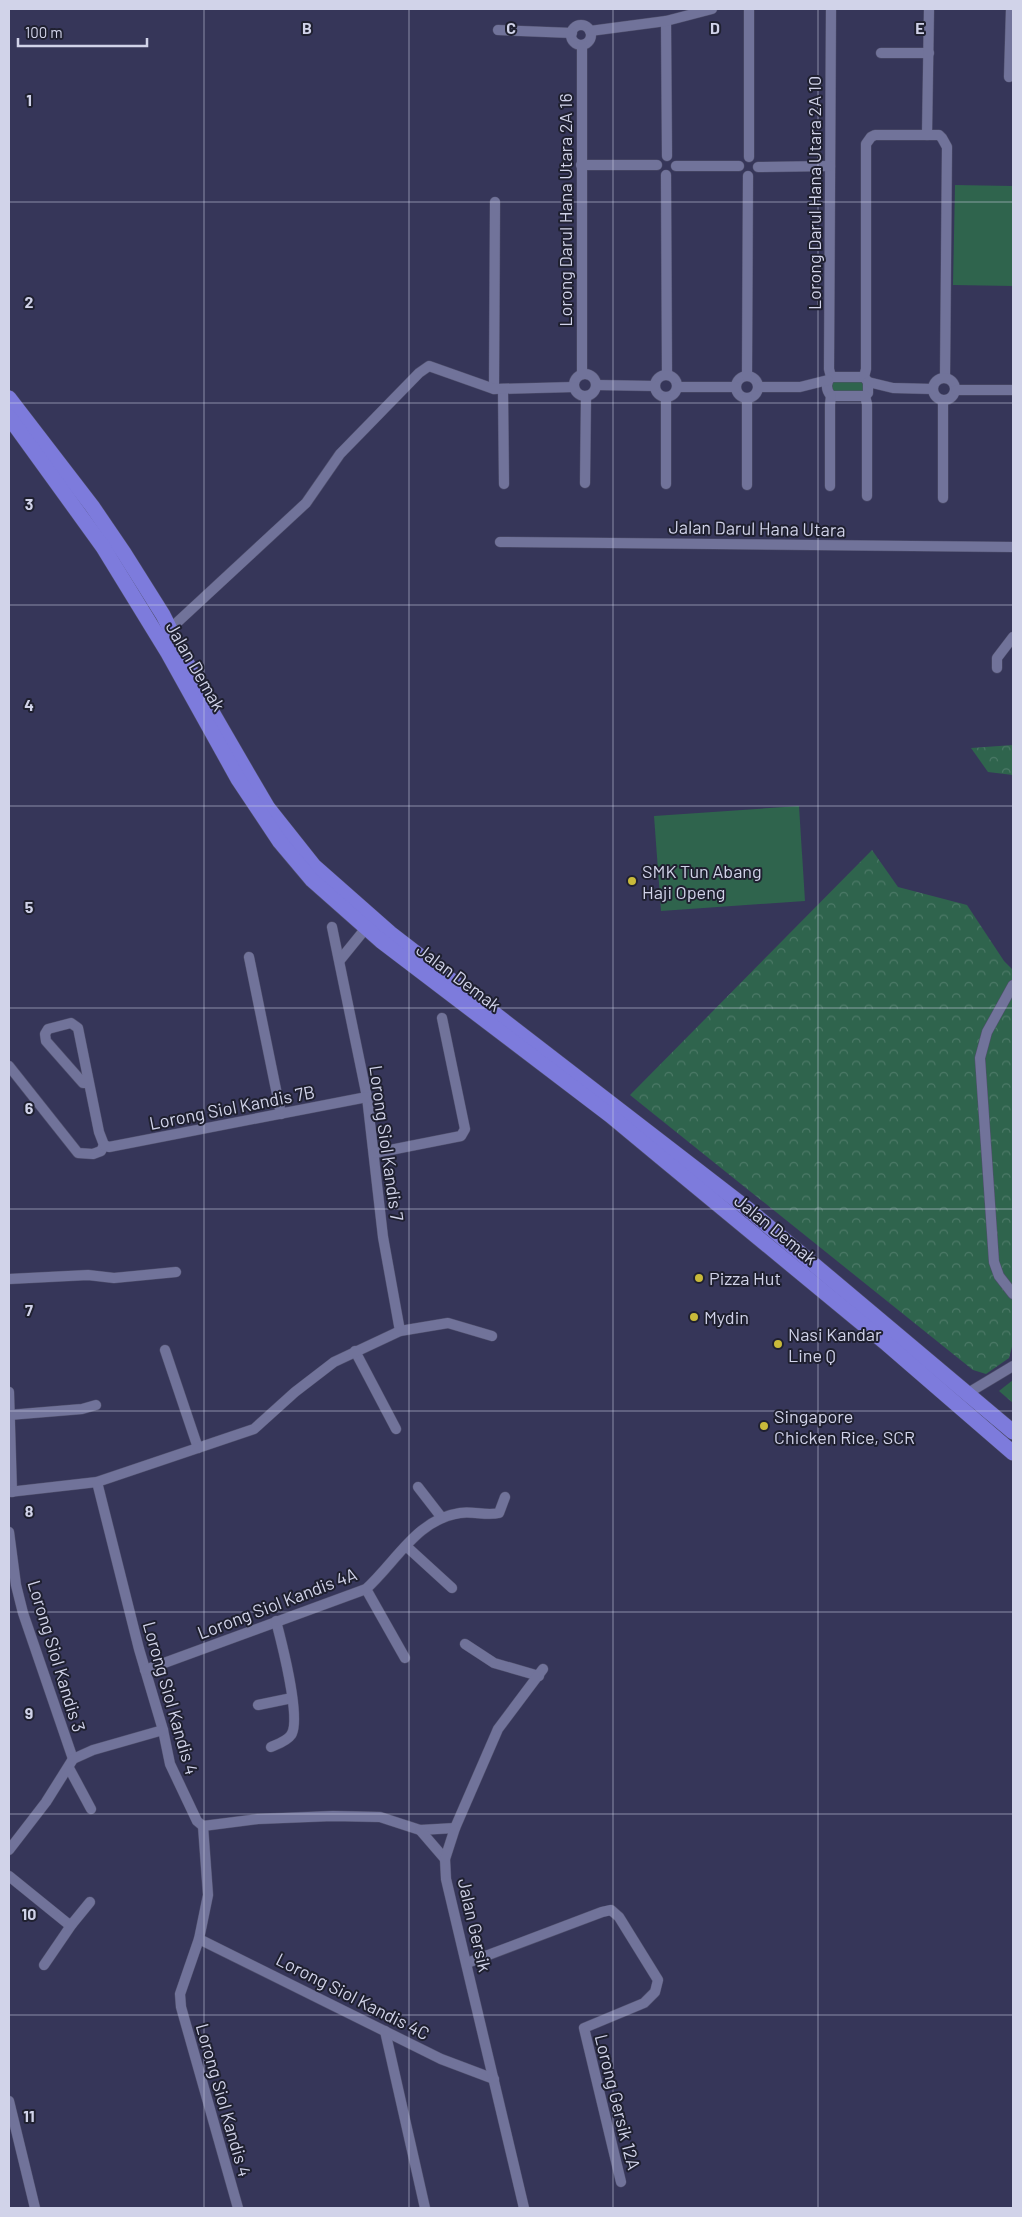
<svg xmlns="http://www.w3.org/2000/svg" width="1022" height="2217" viewBox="0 0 1022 2217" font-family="Barlow,sans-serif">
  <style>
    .grass { fill: #2f644d }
    .forest { fill: url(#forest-crowns) }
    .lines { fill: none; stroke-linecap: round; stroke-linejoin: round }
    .street-casing { stroke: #50506d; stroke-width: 11 }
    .highway-casing { stroke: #50506d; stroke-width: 16 }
    .street { stroke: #71739a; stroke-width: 10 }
    .highway { stroke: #7d7bdc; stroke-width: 15 }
    .grid { fill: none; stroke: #d1d3e9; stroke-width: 1; stroke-opacity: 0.55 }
    .poi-dot { fill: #c9ba3a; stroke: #1f2030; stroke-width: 2 }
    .labels { text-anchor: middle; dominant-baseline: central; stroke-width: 4; stroke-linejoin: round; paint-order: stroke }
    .street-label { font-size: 18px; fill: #d1d3e9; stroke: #1f2030 }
    .poi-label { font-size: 18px; fill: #d1d3e9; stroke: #1f2030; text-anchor: start }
    .grid-label { font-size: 16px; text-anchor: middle; font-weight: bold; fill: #d1d3e9; stroke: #1f2030; stroke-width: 4; stroke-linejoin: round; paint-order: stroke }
  </style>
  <defs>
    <pattern id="forest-crowns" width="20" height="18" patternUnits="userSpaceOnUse" patternTransform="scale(1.25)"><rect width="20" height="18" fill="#2f644d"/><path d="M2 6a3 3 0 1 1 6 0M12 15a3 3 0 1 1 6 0" fill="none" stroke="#4c7967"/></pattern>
  </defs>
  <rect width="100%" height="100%" fill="#363659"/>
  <g class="grass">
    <polygon points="955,185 1013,186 1013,286 953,285"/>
    <polygon points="836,380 864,382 863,392 833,392 831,384"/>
    <polygon points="799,806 805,901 661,911 654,816"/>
  </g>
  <g class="forest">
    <polygon points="1013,745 1013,775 988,772 971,748"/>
    <polygon points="872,850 898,887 967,905 1004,961 1013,970 1013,1343 1009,1358 986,1374 973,1370 630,1095"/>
    <polygon points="1013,1380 1013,1403 999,1391"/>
  </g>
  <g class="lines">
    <g class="street-casing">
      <g id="street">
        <polyline points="831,9 829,369 831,377"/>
        <polyline points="666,21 667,156"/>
        <circle cx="581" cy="35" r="10"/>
        <polyline points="498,30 572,33"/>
        <polyline points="590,31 666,21 712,9"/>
        <polyline points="881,53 929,53"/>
        <polyline points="1009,77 1011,9"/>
        <polyline points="927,135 929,9"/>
        <polyline points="749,157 749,9"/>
        <polyline points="581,165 657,165"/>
        <polyline points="676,166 739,166"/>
        <polyline points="758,167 830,166"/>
        <polyline points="666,175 667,375"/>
        <circle cx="585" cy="385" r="11"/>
        <polyline points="582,374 582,45"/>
        <circle cx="666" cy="386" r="11"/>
        <circle cx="747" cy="387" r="11"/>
        <polyline points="747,376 748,176"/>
        <path d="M831,377H864L868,382V393L865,396H831C826,390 825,383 831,377Z"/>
        <polyline points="864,377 866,369 866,144 871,137 875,135 939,135 942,138 947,147 945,378"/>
        <circle cx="944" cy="389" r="11"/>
        <polyline points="868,382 893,388 933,389"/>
        <polyline points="596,385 655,386"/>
        <polyline points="677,387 736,387"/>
        <polyline points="759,387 800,387 828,380"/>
        <polyline points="494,389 495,202"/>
        <polyline points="503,389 504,484"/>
        <polyline points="956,390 1013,390"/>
        <polyline points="865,396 867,404 867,496"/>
        <polyline points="585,483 586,396"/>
        <polyline points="666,484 666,397"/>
        <polyline points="747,485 747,398"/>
        <polyline points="830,486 830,404 831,396"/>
        <polyline points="943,498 943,401"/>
        <polyline points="500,542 1013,547"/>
        <polyline points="170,629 306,503 340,454 419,373 429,366 494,389 574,387"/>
        <polyline points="997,668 997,658 1013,637"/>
        <polyline points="332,927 367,1097 383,1237 400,1331"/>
        <polyline points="249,957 281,1114"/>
        <polyline points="340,960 366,928"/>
        <polyline points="1013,985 987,1032 980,1058 994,1262 999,1276 1013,1294"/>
        <polyline points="9,1066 78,1153 93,1154 101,1151 104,1145"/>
        <polyline points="89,1083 83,1083 46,1041 45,1034 48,1029 71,1023 78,1028 99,1132 104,1145"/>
        <polyline points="104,1145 109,1147 367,1097"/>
        <polyline points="375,1153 461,1136 465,1129 442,1018"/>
        <polyline points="9,1279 88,1275 114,1278 176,1272"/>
        <polyline points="165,1350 198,1448"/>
        <polyline points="355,1351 396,1429"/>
        <polyline points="9,1392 12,1492"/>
        <polyline points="968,1393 1013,1366"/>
        <polyline points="9,1415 82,1409 96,1405"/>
        <polyline points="97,1482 139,1649 163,1730 170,1764 197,1821 203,1826 208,1895 199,1939 180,1994 181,2007 238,2208"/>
        <polyline points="418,1487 442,1518"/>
        <polyline points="9,1492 97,1482 254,1429 295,1392 334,1362 400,1331 448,1323 492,1336"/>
        <polyline points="9,1532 16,1585 23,1613 73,1759"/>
        <polyline points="406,1546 452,1588"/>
        <polyline points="366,1589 405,1658"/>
        <polyline points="465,1644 494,1663 539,1676"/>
        <path d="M145,1670L366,1589C396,1562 417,1519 460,1513C473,1511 487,1516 499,1513L505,1497"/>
        <polyline points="258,1705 292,1698"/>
        <path d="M271,1747C278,1744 287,1741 291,1735C302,1720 281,1640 276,1621"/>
        <polyline points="69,1768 91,1809"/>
        <polyline points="203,1826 258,1819 333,1816 380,1817 420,1830 455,1828"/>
        <polyline points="420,1830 445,1859"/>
        <polyline points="9,1850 46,1802 73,1759 93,1750 163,1730"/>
        <polyline points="9,1876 67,1923 72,1924 90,1902"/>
        <polyline points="199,1939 441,2059 494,2079"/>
        <polyline points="467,1963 602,1912 611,1910 619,1917 658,1980 655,1992 644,2003 584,2028 621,2182"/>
        <polyline points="44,1965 72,1924"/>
        <polyline points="385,2031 425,2208"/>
        <polyline points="9,2101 35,2208"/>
        <polyline points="524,2208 446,1879 445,1859 455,1828 498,1729 543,1669"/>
      </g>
    </g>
    <g class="highway-casing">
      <g id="highway">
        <polyline points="9,398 92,506 124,553 163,615 208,705 248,774 268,808 314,866 390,933 749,1210 1013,1432"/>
        <polyline points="9,417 103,547 168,653 238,779 280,842 312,880 381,941 611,1116 664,1160 887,1344 1013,1453"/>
      </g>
    </g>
    <use href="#street" class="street"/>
    <use href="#highway" class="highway"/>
  </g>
  <path class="grid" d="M204,9V2208M409,9V2208M613,9V2208M818,9V2208M9,202H1013M9,403H1013M9,605H1013M9,806H1013M9,1008H1013M9,1209H1013M9,1411H1013M9,1612H1013M9,1814H1013M9,2015H1013"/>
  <g class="poi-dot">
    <circle cx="632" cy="881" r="5"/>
    <circle cx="699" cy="1278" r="5"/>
    <circle cx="694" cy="1317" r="5"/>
    <circle cx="778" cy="1344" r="5"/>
    <circle cx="764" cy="1426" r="5"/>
  </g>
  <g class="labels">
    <g class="street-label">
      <text transform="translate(814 193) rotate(-90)">Lorong Darul Hana Utara 2A 10</text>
      <text transform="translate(565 210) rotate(-90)">Lorong Darul Hana Utara 2A 16</text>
      <text transform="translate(757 528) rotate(1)">Jalan Darul Hana Utara</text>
      <text transform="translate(196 666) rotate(60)">Jalan Demak</text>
      <text transform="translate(459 977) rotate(37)">Jalan Demak</text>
      <text transform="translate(232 1107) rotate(-11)">Lorong Siol Kandis 7B</text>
      <text transform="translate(387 1143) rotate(82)">Lorong Siol Kandis 7</text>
      <text transform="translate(776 1229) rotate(39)">Jalan Demak</text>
      <text transform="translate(277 1603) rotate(-21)">Lorong Siol Kandis 4A</text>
      <text transform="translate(57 1656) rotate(73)">Lorong Siol Kandis 3</text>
      <text transform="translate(171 1698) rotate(74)">Lorong Siol Kandis 4</text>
      <text transform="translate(475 1925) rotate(77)">Jalan Gersik</text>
      <text transform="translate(353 1996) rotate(27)">Lorong Siol Kandis 4C</text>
      <text transform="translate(224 2100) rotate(74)">Lorong Siol Kandis 4</text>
      <text transform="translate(618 2102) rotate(76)">Lorong Gersik 12A</text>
    </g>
    <g class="poi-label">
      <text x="642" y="871">SMK Tun Abang<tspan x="642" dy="21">Haji Openg</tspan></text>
      <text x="709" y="1278">Pizza Hut</text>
      <text x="704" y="1317">Mydin</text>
      <text x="788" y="1334">Nasi Kandar<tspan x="788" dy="21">Line Q</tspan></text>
      <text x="774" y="1416">Singapore<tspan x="774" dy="21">Chicken Rice, SCR</tspan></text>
    </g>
  </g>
  <g class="grid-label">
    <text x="307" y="34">B</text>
    <text x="511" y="34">C</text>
    <text x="715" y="34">D</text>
    <text x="920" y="34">E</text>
    <text x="29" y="106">1</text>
    <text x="29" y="308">2</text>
    <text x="29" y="510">3</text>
    <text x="29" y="711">4</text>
    <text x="29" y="913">5</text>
    <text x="29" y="1114">6</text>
    <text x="29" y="1316">7</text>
    <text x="29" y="1517">8</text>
    <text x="29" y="1719">9</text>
    <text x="29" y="1920">10</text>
    <text x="29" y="2122">11</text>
  </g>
  <rect width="1022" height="2217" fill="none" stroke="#d1d3e9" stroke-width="20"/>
  <path d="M18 38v8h129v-8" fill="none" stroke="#d1d3e9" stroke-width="2.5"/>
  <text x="25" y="38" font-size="15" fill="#d1d3e9" stroke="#1f2030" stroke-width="4" paint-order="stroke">100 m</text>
</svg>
